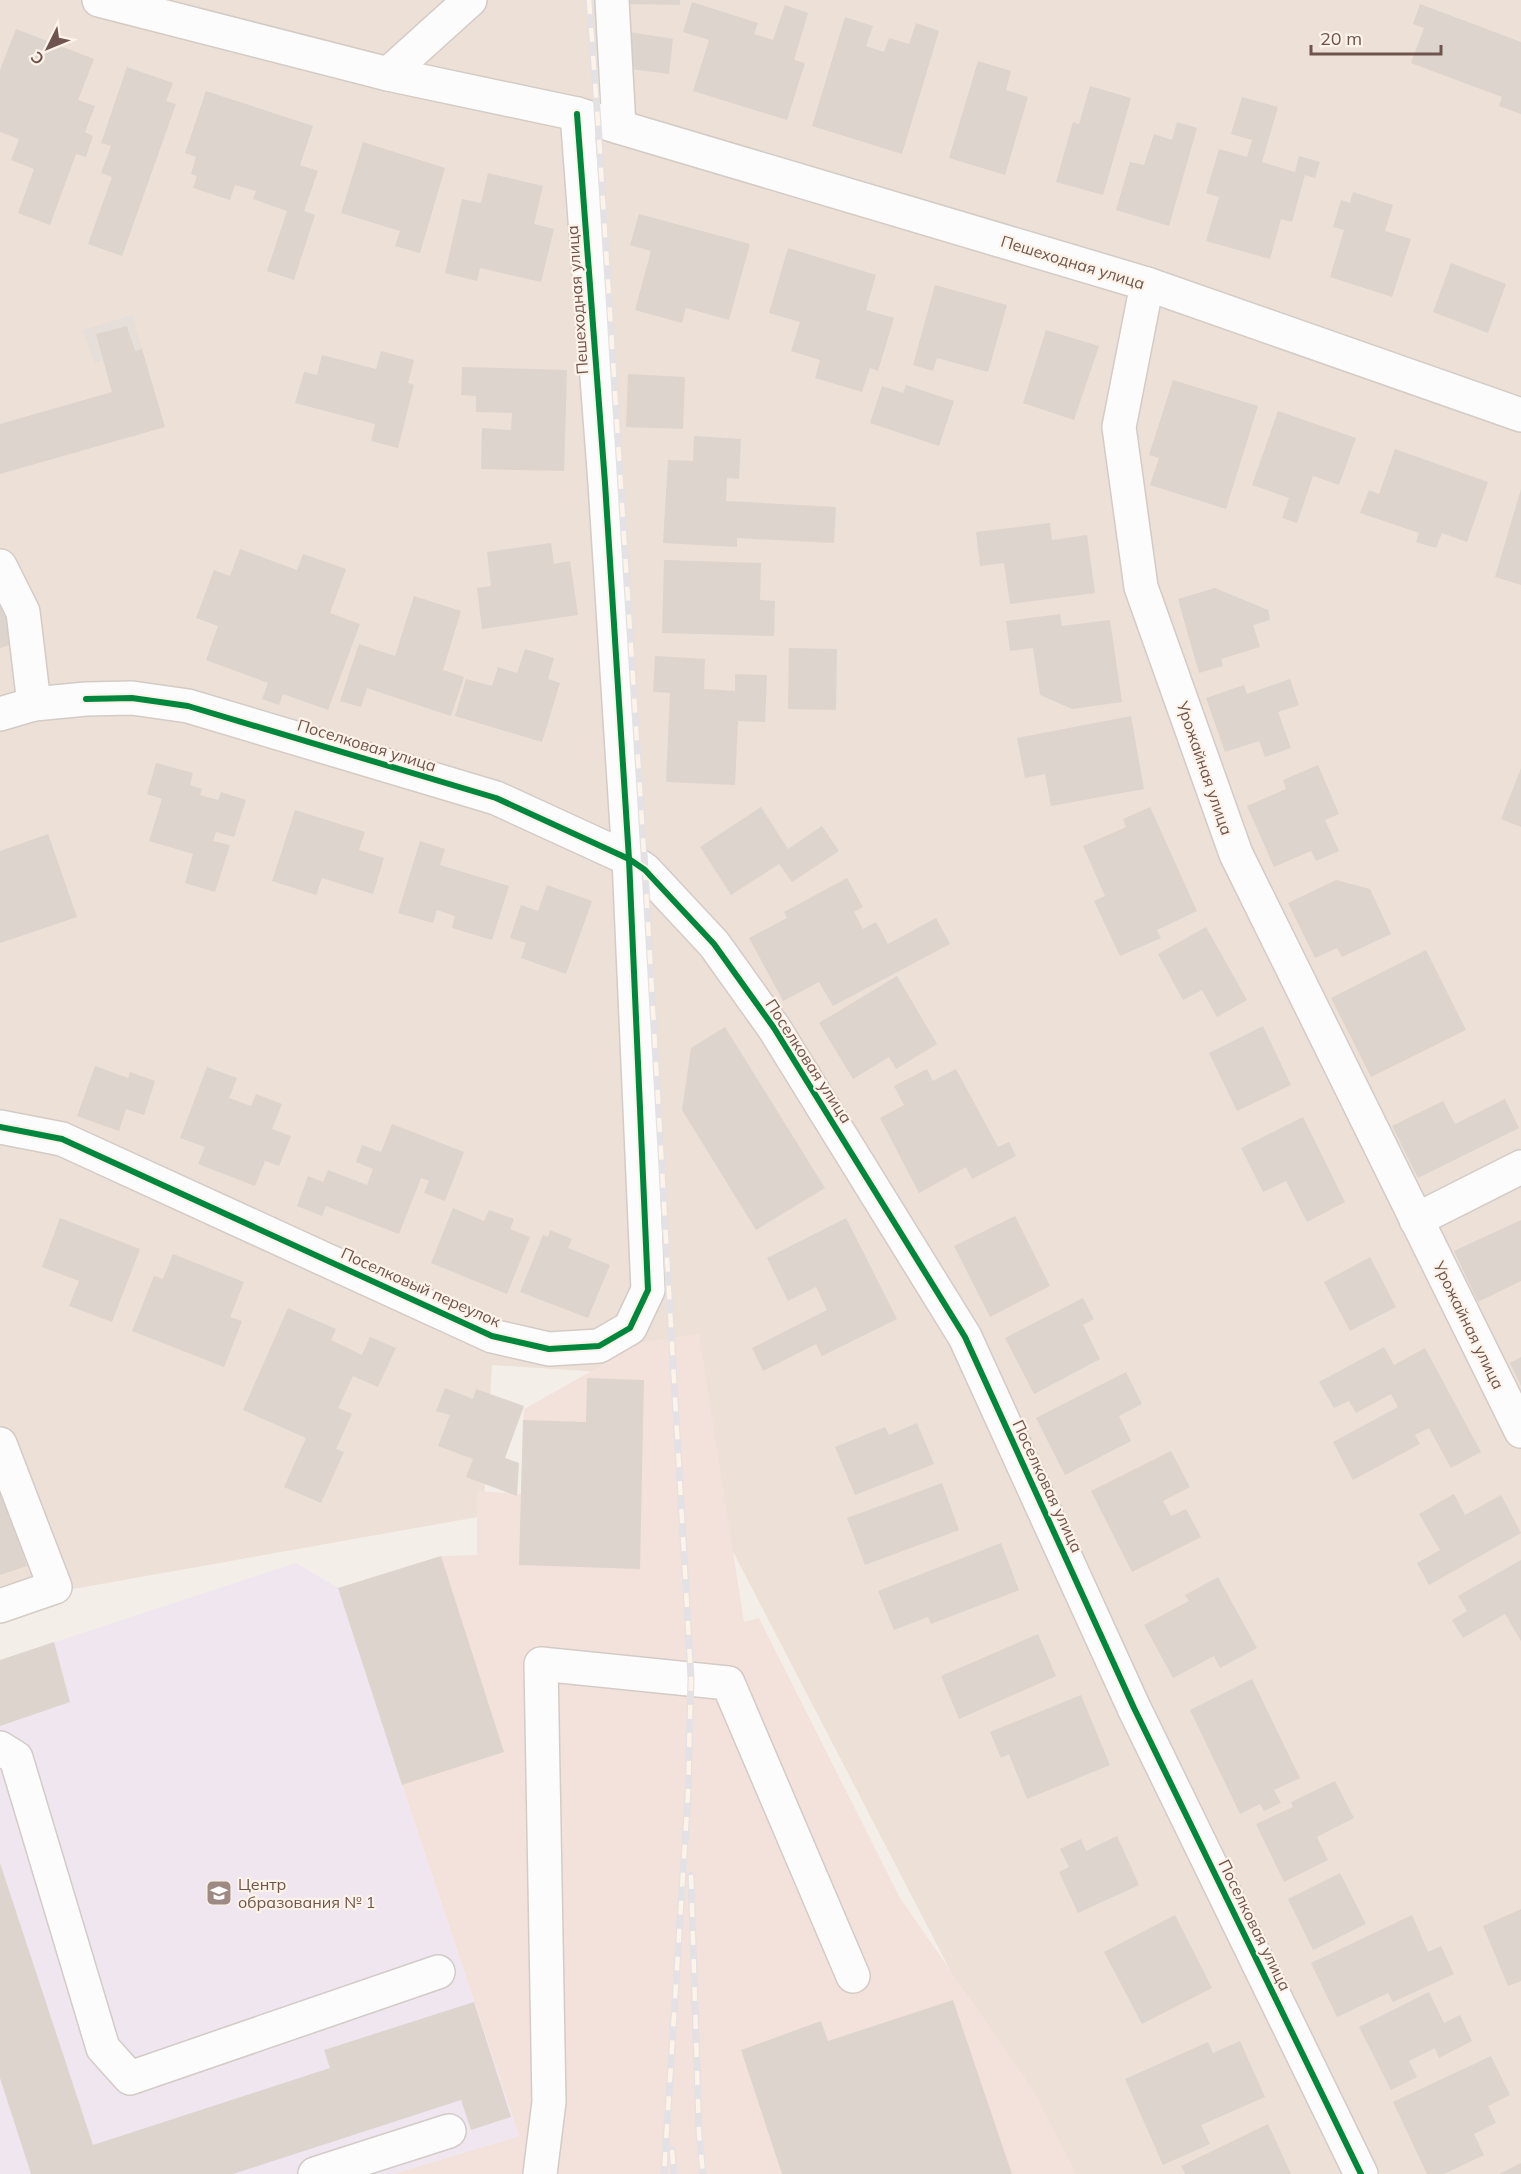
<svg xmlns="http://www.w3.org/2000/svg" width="1521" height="2174" viewBox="0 0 1521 2174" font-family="Mulish,sans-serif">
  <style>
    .residential { fill: #ede0d6 }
    .commercial { fill: #f3e2dc }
    .industrial { fill: #e6ded9 }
    .education { fill: #efe6ef }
    .building { fill: #ddd4ce }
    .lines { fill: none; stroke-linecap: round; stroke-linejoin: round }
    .minor-casing { stroke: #d3cbc6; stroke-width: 36 }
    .minor { stroke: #fdfcfc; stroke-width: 33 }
    .rail-casing { stroke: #e3e1e3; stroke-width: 7 }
    .rail { stroke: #fdf3e9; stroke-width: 4.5; stroke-dasharray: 14; stroke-linecap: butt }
    .cycleway-casing { stroke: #fdf3e9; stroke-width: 10 }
    .cycleway { stroke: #00873e; stroke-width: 6 }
    .labels { text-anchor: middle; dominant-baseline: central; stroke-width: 4.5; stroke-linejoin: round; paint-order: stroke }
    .street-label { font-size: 16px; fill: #6e544c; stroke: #fdf3e9 }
    .poi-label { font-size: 16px; fill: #6e544c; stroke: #fdf3e9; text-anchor: start }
  </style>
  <rect width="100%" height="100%" fill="#f4eee8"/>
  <polygon class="residential" points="0,0 1521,0 1521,2174 1056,2174 713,1513 695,1378 492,1365 483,1516 56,1592 0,1613"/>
  <polygon class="commercial" points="699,1334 744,1622 759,1618 900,1898 1034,2091 1076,2174 393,2174 519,2136 402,1785 338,1588 441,1556 477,1555 477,1491 521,1494 524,1409 643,1342"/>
  <polygon class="industrial" points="132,315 142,349 94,363 83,330"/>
  <polygon class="education" points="296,1563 338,1588 402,1785 519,2136 393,2174 0,2174 0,1660"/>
  <g class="building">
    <polygon points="622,0 680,0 680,5 622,4"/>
    <polygon points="692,2 758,23 754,34 773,40 785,5 808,13 794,60 805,63 787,120 693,91 709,40 683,32"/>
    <polygon points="1420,4 1521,42 1521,114 1499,106 1502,97 1411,63 1424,28 1413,24"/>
    <polygon points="845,17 873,26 866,46 884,52 889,38 909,44 916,23 939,31 902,154 812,126"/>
    <polygon points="16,29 94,59 78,100 95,106 85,132 93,136 86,157 76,154 50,225 18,213 34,169 11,160 19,139 0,132 0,70"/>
    <polygon points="629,32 673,39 669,74 624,68"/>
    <polygon points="978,61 1011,71 1006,90 1028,97 1005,175 949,158"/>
    <polygon points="127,67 173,83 166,101 176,104 122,256 88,244 112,177 101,173 111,146 101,143"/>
    <polygon points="1090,86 1131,98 1103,195 1056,182 1073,122 1079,124"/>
    <polygon points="206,91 313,126 300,165 318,171 304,211 315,215 294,280 267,271 287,211 253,199 256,191 235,185 230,200 193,188 197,176 191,174 196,157 185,153"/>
    <polygon points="1242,97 1278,107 1262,162 1295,172 1299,156 1320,162 1315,178 1305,175 1292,222 1281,219 1270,259 1206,241 1219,197 1206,193 1219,149 1247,157 1252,140 1231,134"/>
    <polygon points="1177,122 1197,128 1169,226 1116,210 1130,162 1144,165 1154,134 1172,140"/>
    <polygon points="363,142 445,168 420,253 395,246 400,231 341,213"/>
    <polygon points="488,173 543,186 534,224 554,229 541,282 480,268 477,281 445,273 462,199 481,203"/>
    <polygon points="1353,192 1393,205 1385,231 1411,239 1392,297 1330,277 1344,230 1333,227 1341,200 1350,203"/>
    <polygon points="639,214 750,244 729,320 686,308 682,323 635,310 651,251 630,245"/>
    <polygon points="788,248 876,275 866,310 894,318 878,371 870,368 862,392 815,378 820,360 791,351 800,322 769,313"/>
    <polygon points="1451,263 1506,284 1488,333 1433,312"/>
    <polygon points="935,285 1007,305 988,372 937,358 933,371 913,365"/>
    <polygon points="127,326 135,351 142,349 165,427 0,474 0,424 112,392 96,334"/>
    <polygon points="1046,330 1099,346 1074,420 1023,403"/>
    <polygon points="381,351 414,360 408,383 414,385 398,448 371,441 375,424 295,403 304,372 317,375 322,355 376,369"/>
    <polygon points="462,367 567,370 564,471 481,469 482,428 511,430 512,413 476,412 476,396 461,395"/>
    <polygon points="628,374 685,377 683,429 626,427"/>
    <polygon points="1173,380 1258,406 1226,509 1150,485 1159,458 1149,455"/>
    <polygon points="906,385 954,401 939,446 870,423 882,386 903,393"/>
    <polygon points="1278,411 1356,438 1339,485 1313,476 1297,523 1282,518 1289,498 1252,485"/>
    <polygon points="694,436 741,439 739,479 727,478 726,501 836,507 834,543 737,538 737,547 663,543 668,460 693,461"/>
    <polygon points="1395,449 1488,482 1467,542 1442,533 1436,548 1416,542 1419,533 1360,513 1369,490 1379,494"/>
    <polygon points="1521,489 1521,585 1495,577"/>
    <polygon points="1050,523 1052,540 1087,535 1095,593 1010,604 1004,563 980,566 976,532"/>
    <polygon points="551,543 554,564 570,561 578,615 482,629 477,588 491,586 487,552"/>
    <polygon points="240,549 297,570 303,554 346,569 330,613 360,624 328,710 283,694 279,705 262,699 268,683 206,660 218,626 196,618 214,570 230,576"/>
    <polygon points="664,560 761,563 760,600 775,601 774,636 662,633"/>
    <polygon points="1215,588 1268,610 1270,620 1253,625 1260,647 1221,659 1223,666 1199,673 1178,599"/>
    <polygon points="414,596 461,611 443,670 464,677 451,716 367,688 361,707 340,701 359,644 395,656"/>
    <polygon points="0,598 15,643 0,648"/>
    <polygon points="1060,614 1062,626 1110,620 1122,702 1072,709 1040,695 1033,648 1010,651 1006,621"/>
    <polygon points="789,648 837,649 836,710 788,709"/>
    <polygon points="525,649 554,658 548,679 560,683 542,742 455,716 466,679 492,686 498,667 517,673"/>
    <polygon points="655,656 705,659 704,689 735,691 735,674 767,675 765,722 738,721 735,785 666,782 670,693 653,692"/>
    <polygon points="1290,679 1299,705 1278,712 1291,748 1265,757 1259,741 1225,752 1206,698 1244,685 1247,694"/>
    <polygon points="1131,716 1144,789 1051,806 1045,774 1025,778 1017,738"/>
    <polygon points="156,763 193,773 190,785 202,789 200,795 218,800 221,792 246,800 234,837 216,832 213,841 230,845 215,892 185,883 193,854 149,841 162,799 147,794"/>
    <polygon points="1318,765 1339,814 1325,820 1339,851 1316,861 1311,851 1274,867 1247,806 1286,789 1283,780"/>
    <polygon points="1521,768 1521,827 1501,819"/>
    <polygon points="761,807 788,849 822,826 839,851 792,882 779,864 731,895 700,847"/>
    <polygon points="1150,807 1197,911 1157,930 1161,938 1120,956 1094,901 1105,896 1083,846 1126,827 1123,819"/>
    <polygon points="295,810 365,832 359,850 384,858 373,894 322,878 316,895 272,881"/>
    <polygon points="48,834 77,917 0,943 0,851"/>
    <polygon points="420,841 445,849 440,865 509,886 492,940 452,928 455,916 437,910 433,923 398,913"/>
    <polygon points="847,878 863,907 854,912 863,929 876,922 888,944 936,918 950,944 833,1006 819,982 783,1001 749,938 787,918 784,912"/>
    <polygon points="1336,880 1370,889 1391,934 1342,957 1337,948 1315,958 1288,903"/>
    <polygon points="547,885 592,901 566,974 521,958 526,943 510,938 521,905 538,911"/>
    <polygon points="1206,927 1247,1000 1217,1017 1202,990 1183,1000 1158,954"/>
    <polygon points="1426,950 1466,1030 1371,1077 1331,998"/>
    <polygon points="897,976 937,1044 896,1069 889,1057 853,1079 819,1023"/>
    <polygon points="1263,1026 1291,1085 1237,1111 1209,1053"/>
    <polygon points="725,1027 825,1188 756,1230 682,1110 691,1048"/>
    <polygon points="95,1066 128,1078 130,1072 155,1081 144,1115 126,1109 119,1131 77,1116"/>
    <polygon points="207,1067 237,1078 229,1098 251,1106 256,1094 282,1104 272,1129 291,1136 279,1166 265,1161 255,1186 198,1164 205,1147 180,1138"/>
    <polygon points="927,1069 933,1081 956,1069 998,1147 1009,1142 1016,1156 972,1179 966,1167 919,1193 880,1118 904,1105 894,1086"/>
    <polygon points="1505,1099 1519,1128 1418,1178 1392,1126 1443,1101 1455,1124"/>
    <polygon points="1303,1117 1345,1202 1307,1222 1286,1181 1263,1192 1241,1148"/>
    <polygon points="392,1124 464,1152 445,1201 424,1193 429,1181 421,1178 399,1234 326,1206 322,1216 297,1206 308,1176 323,1182 328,1170 367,1185 373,1169 356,1162 362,1145 381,1152"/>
    <polygon points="453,1208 484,1221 489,1210 514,1219 510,1229 530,1237 507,1294 431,1263"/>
    <polygon points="1015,1216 1050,1286 990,1317 954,1246"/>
    <polygon points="60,1218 140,1249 112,1322 69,1306 79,1281 42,1267"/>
    <polygon points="846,1218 897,1319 822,1356 816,1344 763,1371 752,1348 827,1310 816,1287 788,1301 767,1258"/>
    <polygon points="1521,1220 1521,1281 1478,1302 1454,1251"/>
    <polygon points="550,1230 572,1239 568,1248 610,1265 588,1318 520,1292 543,1235 548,1237"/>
    <polygon points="173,1254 244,1282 230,1317 242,1321 224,1367 132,1331 154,1276 163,1279"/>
    <polygon points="1370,1257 1396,1307 1350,1331 1324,1282"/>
    <polygon points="1083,1298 1094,1319 1083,1325 1100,1359 1034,1394 1005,1338"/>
    <polygon points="288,1308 336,1329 331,1340 362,1355 370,1337 396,1348 378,1387 353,1376 338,1408 352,1414 336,1449 344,1452 321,1503 284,1487 306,1438 243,1410"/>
    <polygon points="1384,1347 1394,1365 1425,1348 1481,1452 1451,1468 1429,1428 1415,1435 1420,1444 1353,1480 1333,1442 1398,1407 1391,1394 1356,1413 1349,1401 1334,1408 1319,1382"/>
    <polygon points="1521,1357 1521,1386 1510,1363"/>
    <polygon points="1126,1372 1142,1404 1119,1416 1131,1441 1065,1475 1036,1418"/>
    <polygon points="587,1378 644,1380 640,1569 519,1565 523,1420 586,1422"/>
    <polygon points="445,1388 473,1399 476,1389 524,1406 505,1458 519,1463 517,1496 466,1477 473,1459 438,1446 450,1415 436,1411"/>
    <polygon points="917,1423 934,1464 855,1495 835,1447 885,1427 889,1435"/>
    <polygon points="1171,1451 1190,1487 1163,1501 1171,1516 1186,1509 1201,1537 1132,1572 1091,1491"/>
    <polygon points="942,1483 959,1530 865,1565 847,1518"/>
    <polygon points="0,1489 27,1566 0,1575"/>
    <polygon points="1454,1494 1465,1515 1501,1495 1521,1533 1429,1585 1417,1563 1440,1550 1419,1514"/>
    <polygon points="1001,1543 1019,1590 931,1624 928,1617 894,1630 878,1591"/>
    <polygon points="441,1556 504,1752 402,1785 338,1588"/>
    <polygon points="1521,1560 1521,1641 1505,1614 1463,1638 1452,1620 1467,1611 1458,1596"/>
    <polygon points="1218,1577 1257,1648 1220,1668 1214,1656 1173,1678 1144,1625 1189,1601 1185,1595"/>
    <polygon points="1038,1634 1056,1676 959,1719 941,1676"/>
    <polygon points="54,1642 70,1702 0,1726 0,1660"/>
    <polygon points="1252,1679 1300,1778 1274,1790 1281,1803 1264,1811 1260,1804 1240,1814 1190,1710"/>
    <polygon points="1081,1695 1110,1765 1027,1799 1009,1754 1001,1758 990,1732"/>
    <polygon points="1335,1781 1354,1818 1317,1837 1328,1860 1284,1882 1256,1824 1293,1807 1291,1802"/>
    <polygon points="1117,1836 1139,1885 1078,1913 1059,1872 1069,1867 1060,1849 1081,1839 1086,1851"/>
    <polygon points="0,1863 93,2145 330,2068 324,2050 474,2002 511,2117 471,2130 461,2100 233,2174 31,2174 0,2078"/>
    <polygon points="1340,1873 1366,1924 1313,1950 1288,1899"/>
    <polygon points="1521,1909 1521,1981 1508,1986 1483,1926"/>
    <polygon points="1175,1915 1212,1988 1142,2024 1104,1952"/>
    <polygon points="1412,1915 1428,1952 1441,1946 1454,1974 1393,2002 1388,1993 1337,2017 1311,1963"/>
    <polygon points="1429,1992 1444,2023 1460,2015 1472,2041 1439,2058 1435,2048 1409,2061 1417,2077 1391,2090 1359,2027"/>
    <polygon points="953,2000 1012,2174 782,2174 741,2050 821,2021 828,2041"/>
    <polygon points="1240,2041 1265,2097 1201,2125 1210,2144 1163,2165 1125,2079 1208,2042 1213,2053"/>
    <polygon points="1491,2056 1510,2095 1488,2106 1496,2123 1474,2134 1484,2155 1444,2174 1427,2174 1393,2102"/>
    <polygon points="1268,2124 1291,2174 1185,2174 1181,2166"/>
    <polygon points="1521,2163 1521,2174 1499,2174"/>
  </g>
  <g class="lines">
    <g class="minor-casing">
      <g id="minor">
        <polyline points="99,0 388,74 577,114 619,127 1147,284 1521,415"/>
        <polyline points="612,0 619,127"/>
        <polyline points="388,74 470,0"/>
        <polyline points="1147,284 1119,427 1141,587 1236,854 1521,1431"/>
        <polyline points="0,566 23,612 34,704"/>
        <polyline points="0,714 34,704 86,699 132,698 188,706 496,798 629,859 645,870 714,944 774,1028 965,1337 1134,1708 1361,2174"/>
        <polyline points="0,1127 62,1139 492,1336 549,1349 599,1346 630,1328 648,1290 629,859 605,483 577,114"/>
        <polyline points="1416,1220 1521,1167"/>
        <polyline points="0,1444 55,1587 0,1606"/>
        <polyline points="0,1748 16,1758 103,2048 130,2078 438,1972"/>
        <polyline points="315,2174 449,2131"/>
        <polyline points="540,2174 549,2102 541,1664 728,1683 853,1976"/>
      </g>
    </g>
    <use href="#minor" class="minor"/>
    <g class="rail-casing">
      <g id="rail">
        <polyline points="589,0 598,122 645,870 691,1678 688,1794 664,2174"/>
        <polyline points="691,1875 699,2133 703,2174"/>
        <polyline points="672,2150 674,2174"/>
      </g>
    </g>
    <use href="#rail" class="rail"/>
    <g class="cycleway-casing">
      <g id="cycleway">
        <polyline points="86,699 132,698 188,706 496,798 629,859 645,870 714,944 774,1028 965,1337 1134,1708 1361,2174"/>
        <polyline points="0,1127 62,1139 492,1336 549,1349 599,1346 630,1328 648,1290 629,859 605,483 577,114"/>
      </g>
    </g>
    <use href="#cycleway" class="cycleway"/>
  </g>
  <defs>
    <g id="school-square" transform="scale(1.35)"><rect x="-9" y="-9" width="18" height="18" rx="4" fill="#9d8a83" stroke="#fdf3e9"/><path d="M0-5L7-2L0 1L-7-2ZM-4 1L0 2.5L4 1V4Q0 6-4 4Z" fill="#fff"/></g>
  </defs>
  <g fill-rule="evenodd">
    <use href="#school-square" x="219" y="1893"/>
  </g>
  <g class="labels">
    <g class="street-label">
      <text transform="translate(1073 262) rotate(17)">Пешеходная улица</text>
      <text transform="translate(577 300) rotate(-94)">Пешеходная улица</text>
      <text transform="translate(367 745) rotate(17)">Поселковая улица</text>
      <text transform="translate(1205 768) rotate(71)">Урожайная улица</text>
      <text transform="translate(809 1061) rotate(57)">Поселковая улица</text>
      <text transform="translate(421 1287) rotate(24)">Поселковый переулок</text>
      <text transform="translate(1469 1325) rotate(64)">Урожайная улица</text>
      <text transform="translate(1048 1486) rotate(65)">Поселковая улица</text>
      <text transform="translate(1255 1925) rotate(64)">Поселковая улица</text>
    </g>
    <g class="poi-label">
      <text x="238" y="1884">Центр<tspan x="238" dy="18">образования № 1</tspan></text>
    </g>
  </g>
  <g transform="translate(48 48) rotate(227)" stroke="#fdf3e9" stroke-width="4.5" paint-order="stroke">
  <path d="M0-4.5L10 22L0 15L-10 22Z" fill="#6e544c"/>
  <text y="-9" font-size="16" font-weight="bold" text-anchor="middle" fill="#6e544c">С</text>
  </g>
  <path d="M1311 45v9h130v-9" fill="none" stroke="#6e544c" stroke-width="3"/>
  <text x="1320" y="45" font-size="18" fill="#6e544c" stroke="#fdf3e9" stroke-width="4.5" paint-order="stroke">20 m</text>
</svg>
